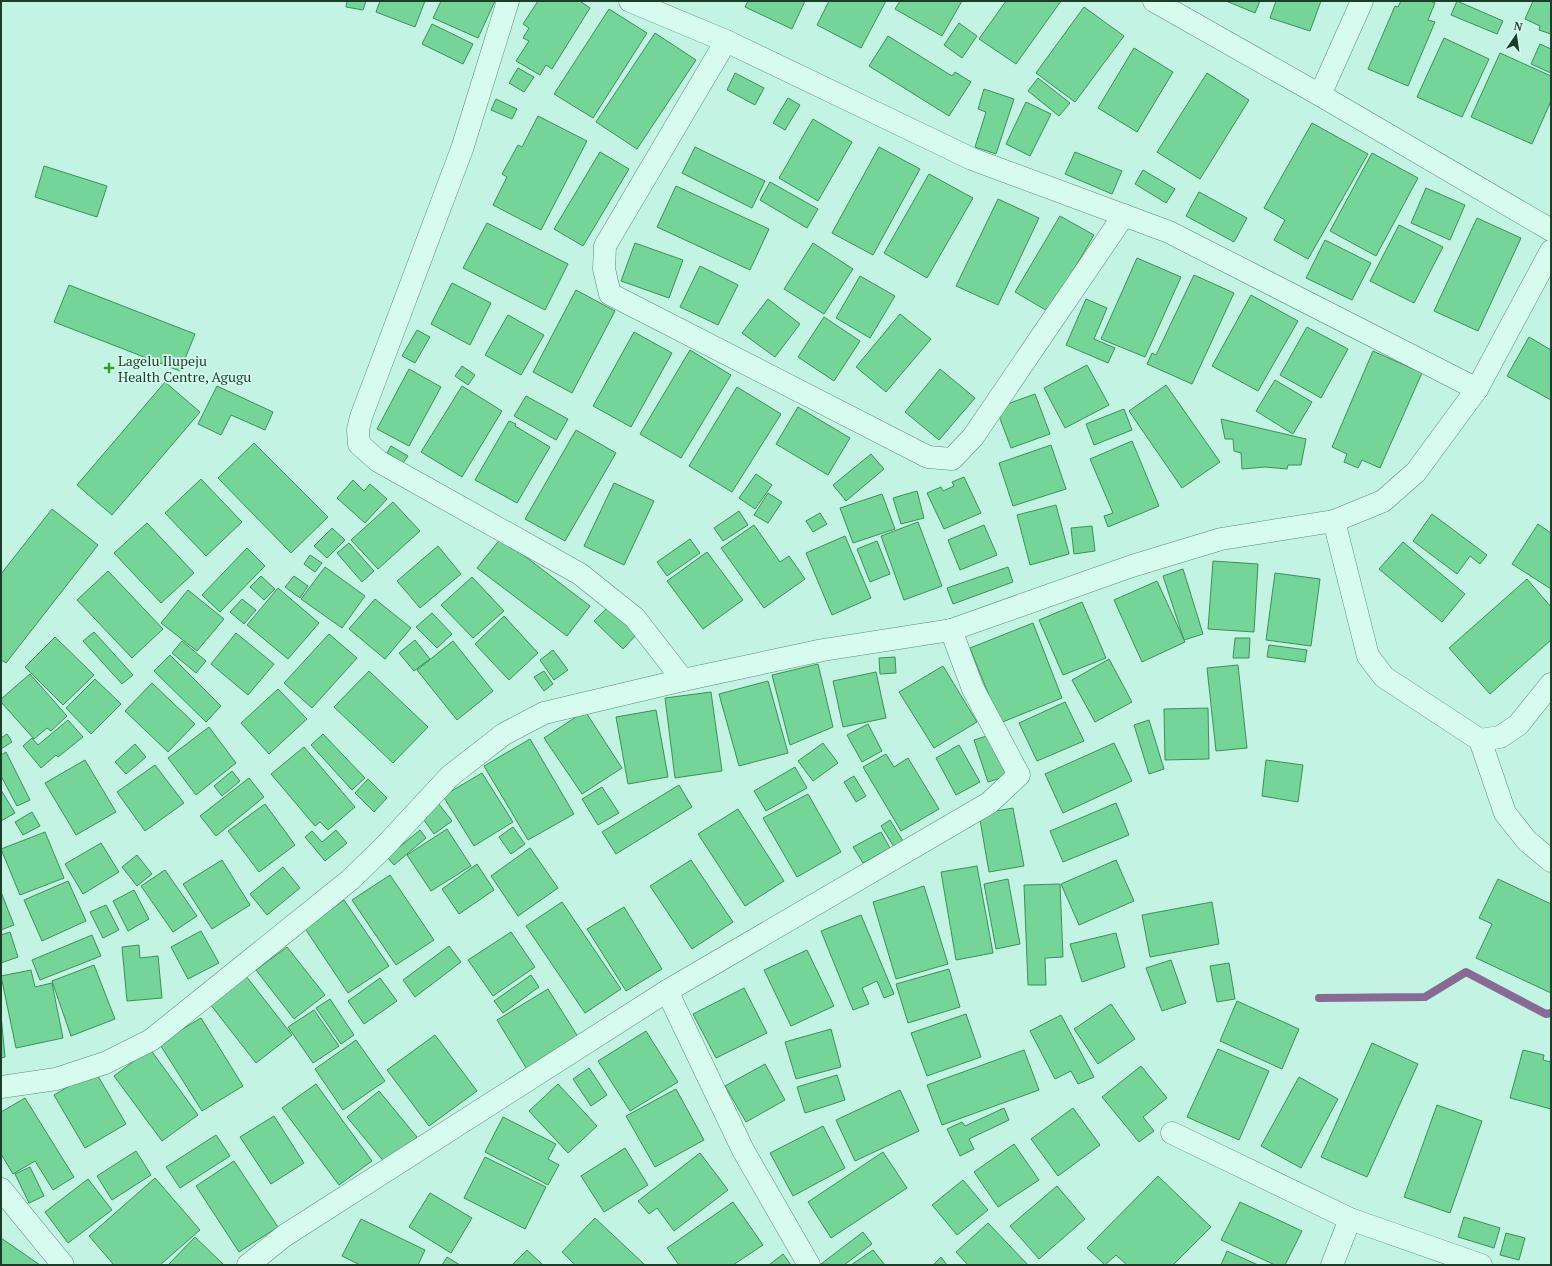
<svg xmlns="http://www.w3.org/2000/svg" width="1552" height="1266" viewBox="0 0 1552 1266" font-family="'PT Serif',serif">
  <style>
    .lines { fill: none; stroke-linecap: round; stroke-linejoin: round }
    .stream { stroke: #886b95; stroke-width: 8 }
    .building { fill: #75d497; stroke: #3b9158 }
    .minor-casing { stroke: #578f72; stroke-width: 23 }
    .minor { stroke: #d7fcef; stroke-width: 22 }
    .poi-dot { fill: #29a421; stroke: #d3f9ec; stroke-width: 1.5 }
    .labels { text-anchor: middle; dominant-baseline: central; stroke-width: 3.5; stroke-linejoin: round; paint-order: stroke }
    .poi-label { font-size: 14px; fill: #1d3d2b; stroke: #d3f9ec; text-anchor: start }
  </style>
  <rect width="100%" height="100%" fill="#c3f3e2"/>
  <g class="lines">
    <polyline class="stream" points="1319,998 1425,997 1466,972 1546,1014 1551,1013"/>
  </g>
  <g class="building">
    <polygon points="347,1 366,1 363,10 346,7"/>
    <polygon points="380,1 425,1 415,27 376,12"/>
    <polygon points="441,1 495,1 478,38 433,18"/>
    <polygon points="538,1 580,1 590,8 552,69 546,65 540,75 516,61 529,41 523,38 529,28 523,24"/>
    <polygon points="748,1 805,1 792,29 745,7"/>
    <polygon points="829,1 886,1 861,48 817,25"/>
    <polygon points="900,1 962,1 942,36 895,9"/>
    <polygon points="1006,1 1061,1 1016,64 979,39"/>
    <polygon points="1226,1 1260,1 1255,13"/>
    <polygon points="1276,1 1321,1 1310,31 1270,18"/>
    <polygon points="1401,1 1430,1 1435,3 1428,20 1435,22 1408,86 1368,69 1395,6 1398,7"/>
    <polygon points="1457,1 1503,21 1497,34 1451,15"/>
    <polygon points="1533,1 1551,1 1551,34 1539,30 1540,26 1525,19"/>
    <polygon points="1084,7 1124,36 1075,102 1036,73"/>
    <polygon points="609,9 647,33 593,118 554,94"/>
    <polygon points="959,23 977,36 962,58 944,45"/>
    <polygon points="432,24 473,44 463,64 422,44"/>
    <polygon points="655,33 696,60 637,149 596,122"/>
    <polygon points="888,36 952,76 955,72 971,82 949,116 869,66"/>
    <polygon points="1444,38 1489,59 1462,117 1417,97"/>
    <polygon points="1540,44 1551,49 1551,73 1531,64"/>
    <polygon points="1134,48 1173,72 1137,132 1098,108"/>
    <polygon points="1500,53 1551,76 1551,101 1532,144 1471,117"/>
    <polygon points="518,68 534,77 524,92 509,83"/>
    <polygon points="735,73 764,88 755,105 727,90"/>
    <polygon points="1207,73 1249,100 1200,179 1157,152"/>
    <polygon points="1038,78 1070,103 1059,116 1028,91"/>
    <polygon points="984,89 1014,99 996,154 975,147 986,112 978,109"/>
    <polygon points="788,98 800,105 785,130 773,123"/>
    <polygon points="496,99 517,109 512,119 491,110"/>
    <polygon points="1026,102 1051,114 1030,156 1006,144"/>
    <polygon points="538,116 587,141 541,230 493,205 507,177 502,174 518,145 522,147"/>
    <polygon points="813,119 852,142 818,201 779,178"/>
    <polygon points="1312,123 1368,154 1308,259 1274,240 1285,220 1264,208"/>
    <polygon points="695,147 765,181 752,208 682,173"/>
    <polygon points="879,147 920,169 873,255 832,233"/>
    <polygon points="600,152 629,169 583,246 554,229"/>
    <polygon points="1075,152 1122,171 1112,194 1065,174"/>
    <polygon points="1372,153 1418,178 1376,256 1330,231"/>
    <polygon points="44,166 107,186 97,217 35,197"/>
    <polygon points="1143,170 1175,189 1166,203 1135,184"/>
    <polygon points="929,174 973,198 927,278 884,253"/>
    <polygon points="770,182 818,209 807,228 760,200"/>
    <polygon points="676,186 769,229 750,270 657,227"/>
    <polygon points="1426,188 1465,205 1450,240 1411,223"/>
    <polygon points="1199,192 1247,218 1234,242 1186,216"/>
    <polygon points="998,199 1039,218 998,305 956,286"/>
    <polygon points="1060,216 1094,235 1049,312 1015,292"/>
    <polygon points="1477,218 1521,238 1478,331 1434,311"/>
    <polygon points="487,223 568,264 545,310 463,268"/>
    <polygon points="1399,225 1443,247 1414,303 1370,281"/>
    <polygon points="1325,240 1371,263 1352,300 1306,278"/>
    <polygon points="635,243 683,260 669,298 621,281"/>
    <polygon points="813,243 853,269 824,314 784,289"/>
    <polygon points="1137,258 1181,277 1145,357 1101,339"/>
    <polygon points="700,266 738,285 718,325 680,307"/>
    <polygon points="1194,275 1234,293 1192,384 1147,364 1152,353 1156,355"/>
    <polygon points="860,276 895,296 870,338 836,318"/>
    <polygon points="452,283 491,303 470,345 431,324"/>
    <polygon points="69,285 195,334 180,371 54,322"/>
    <polygon points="576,290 615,311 572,393 533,372"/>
    <polygon points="1251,295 1298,321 1258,391 1212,366"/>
    <polygon points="768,299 800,324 775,357 742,333"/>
    <polygon points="1086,299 1107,308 1094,339 1115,348 1108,363 1066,345"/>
    <polygon points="900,314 931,339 886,392 856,367"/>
    <polygon points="508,315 544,335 521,375 485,355"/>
    <polygon points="824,317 860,341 834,381 798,357"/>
    <polygon points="1307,327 1348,349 1321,398 1280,375"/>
    <polygon points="417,330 430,337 415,363 402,356"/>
    <polygon points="634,332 672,353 631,427 593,406"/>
    <polygon points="1529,337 1551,350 1551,400 1507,376"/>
    <polygon points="690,350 731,375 681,458 640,434"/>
    <polygon points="1373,351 1422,373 1380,468 1362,460 1358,468 1344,462 1347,454 1332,447"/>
    <polygon points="1087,365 1109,405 1065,428 1044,388"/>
    <polygon points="462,366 475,375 468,385 455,376"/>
    <polygon points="409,369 441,387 409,446 377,429"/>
    <polygon points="940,369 975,398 939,440 905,412"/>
    <polygon points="1275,380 1312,402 1293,434 1256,411"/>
    <polygon points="165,382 200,412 112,515 77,485"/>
    <polygon points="1166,385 1220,462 1182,488 1129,411"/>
    <polygon points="217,386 273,412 265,430 231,415 221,435 198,424"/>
    <polygon points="462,386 502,411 462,477 421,452"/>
    <polygon points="737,387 781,414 732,492 689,466"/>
    <polygon points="1035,394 1050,434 1011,448 996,408"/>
    <polygon points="526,396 568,419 556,440 514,416"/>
    <polygon points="798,407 850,438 828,475 776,444"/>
    <polygon points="1124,409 1132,430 1094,445 1086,424"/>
    <polygon points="1221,419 1306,439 1301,465 1288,465 1287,469 1265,467 1242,469 1241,453 1234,451 1233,439 1225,439"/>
    <polygon points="509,421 516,424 515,426 550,447 517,503 475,480"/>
    <polygon points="576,430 616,453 565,541 525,519"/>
    <polygon points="1132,441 1159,506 1108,527 1104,516 1113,513 1090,459"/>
    <polygon points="254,443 328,517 291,553 218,478"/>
    <polygon points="1051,445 1066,489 1013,506 999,463"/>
    <polygon points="391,446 408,456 403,463 387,453"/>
    <polygon points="871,454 884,469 846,501 833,485"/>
    <polygon points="756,474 772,485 755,509 739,498"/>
    <polygon points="964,477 981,513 944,529 927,493 941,487 943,491 954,486 952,482"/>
    <polygon points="201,479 242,522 206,556 165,513"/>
    <polygon points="353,480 364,491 370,484 387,499 365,523 337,498"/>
    <polygon points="614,483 654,501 624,565 584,546"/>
    <polygon points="917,491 924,518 901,524 893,498"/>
    <polygon points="768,493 782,502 768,523 754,515"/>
    <polygon points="882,494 895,529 853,543 840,508"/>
    <polygon points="393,502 420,531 378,569 351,540"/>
    <polygon points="1056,505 1069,554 1030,565 1017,515"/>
    <polygon points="52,509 98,545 6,663 1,660 1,574"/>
    <polygon points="739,511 748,525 723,541 714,528"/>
    <polygon points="820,513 827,524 813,532 806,521"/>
    <polygon points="1432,514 1487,555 1480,564 1470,556 1457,574 1413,541"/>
    <polygon points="918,522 942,586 904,600 881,536"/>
    <polygon points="147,523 194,573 161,603 114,553"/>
    <polygon points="1538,524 1551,533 1551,589 1512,564"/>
    <polygon points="754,525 780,562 789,556 805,579 764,608 721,548"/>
    <polygon points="984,525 997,555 960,570 948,540"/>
    <polygon points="1092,526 1095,551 1074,554 1071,528"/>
    <polygon points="332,528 345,540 327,558 314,546"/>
    <polygon points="845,536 871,598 832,615 806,553"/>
    <polygon points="501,538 590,606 567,636 477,568"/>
    <polygon points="690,539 700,553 667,576 657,562"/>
    <polygon points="877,541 890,574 870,582 857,549"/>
    <polygon points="1403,542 1465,594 1442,622 1379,569"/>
    <polygon points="349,543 374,571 362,582 337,553"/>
    <polygon points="438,546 461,574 420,608 397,581"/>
    <polygon points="247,548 265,566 220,612 202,595"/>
    <polygon points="707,552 743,600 703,629 667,581"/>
    <polygon points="310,555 322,563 315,572 304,564"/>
    <polygon points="1213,561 1258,564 1254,632 1208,629"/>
    <polygon points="325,567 365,596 342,628 301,599"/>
    <polygon points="1008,567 1013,582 953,604 947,588"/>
    <polygon points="1183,569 1203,634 1184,640 1163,576"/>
    <polygon points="108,571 163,629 132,658 77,600"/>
    <polygon points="1275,573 1320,579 1311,646 1266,640"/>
    <polygon points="261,576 275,589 264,600 250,587"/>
    <polygon points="294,576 308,586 300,598 285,587"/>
    <polygon points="472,577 504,611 473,638 441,605"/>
    <polygon points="1527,579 1551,607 1551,640 1490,694 1449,648"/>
    <polygon points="1157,581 1185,642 1142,662 1114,600"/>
    <polygon points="278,588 319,623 288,659 247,625"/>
    <polygon points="188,590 224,619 197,651 161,623"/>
    <polygon points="242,599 256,610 244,624 230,612"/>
    <polygon points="375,599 411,628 385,659 349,629"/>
    <polygon points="1082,602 1106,658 1063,675 1039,620"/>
    <polygon points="608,607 637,634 623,649 594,621"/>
    <polygon points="432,613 452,634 437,648 416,627"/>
    <polygon points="504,616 538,653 509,680 475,644"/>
    <polygon points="1033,623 1062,698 1000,723 970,648"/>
    <polygon points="94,632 133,675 122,684 83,641"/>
    <polygon points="236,633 274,664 248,695 211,664"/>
    <polygon points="329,634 357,658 312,708 284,683"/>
    <polygon points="55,637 94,675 63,705 25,667"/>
    <polygon points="1235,638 1250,638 1249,658 1233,658"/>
    <polygon points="415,640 430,659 414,671 399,653"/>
    <polygon points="182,641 206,661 196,673 172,653"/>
    <polygon points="453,641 493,691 457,720 417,670"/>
    <polygon points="1269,645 1307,650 1305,662 1267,657"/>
    <polygon points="553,650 568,670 554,680 540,660"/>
    <polygon points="170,655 221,706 206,722 154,671"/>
    <polygon points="895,657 896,673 880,674 879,658"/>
    <polygon points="1109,659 1132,702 1095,722 1072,680"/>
    <polygon points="818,664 833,727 790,745 772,675"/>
    <polygon points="1238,665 1247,748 1216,751 1207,668"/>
    <polygon points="943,666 977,722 934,748 899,692"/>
    <polygon points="369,671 428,727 393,763 334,707"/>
    <polygon points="544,671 553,684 544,691 534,677"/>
    <polygon points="876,672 886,718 843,727 833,681"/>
    <polygon points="30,674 67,716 51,731 47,728 34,739 1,702 1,699"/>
    <polygon points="95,679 121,704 91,734 66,708"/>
    <polygon points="768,681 788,753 739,766 719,694"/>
    <polygon points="152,683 195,724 168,752 125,711"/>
    <polygon points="278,689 307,719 269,754 241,723"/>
    <polygon points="711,692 722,771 675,778 665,698"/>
    <polygon points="1065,702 1084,741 1037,761 1019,723"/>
    <polygon points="1208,708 1209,759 1165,760 1164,709"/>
    <polygon points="656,710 668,777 628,784 616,717"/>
    <polygon points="585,711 622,768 582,794 544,738"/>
    <polygon points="68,720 83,737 58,757 56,755 41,768 23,746 32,738 38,745"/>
    <polygon points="1149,720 1164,769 1149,774 1134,725"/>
    <polygon points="868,724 882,751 862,762 847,735"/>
    <polygon points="209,727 236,763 196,795 168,758"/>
    <polygon points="7,734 12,742 1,749 1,738"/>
    <polygon points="323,734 365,778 352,790 311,745"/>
    <polygon points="993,734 1007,776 988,782 974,740"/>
    <polygon points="530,739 574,814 528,840 484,766"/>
    <polygon points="823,743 838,763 813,781 798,761"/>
    <polygon points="1114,743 1132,781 1063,813 1045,774"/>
    <polygon points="135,744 146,757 126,774 115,762"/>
    <polygon points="959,745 980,782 956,795 936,758"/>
    <polygon points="304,747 355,807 328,830 320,822 315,826 271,774"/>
    <polygon points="6,752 30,800 17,806 1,776 1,755"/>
    <polygon points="886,754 894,767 908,758 939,809 901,831 863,767"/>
    <polygon points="85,760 116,812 76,835 45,783"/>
    <polygon points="1266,760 1303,765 1298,802 1262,796"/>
    <polygon points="155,765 184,803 145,831 117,792"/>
    <polygon points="795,767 807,788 766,811 754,791"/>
    <polygon points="232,771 240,781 222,796 214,786"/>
    <polygon points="482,773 513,822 474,846 443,796"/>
    <polygon points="854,776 866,796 856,802 844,782"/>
    <polygon points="249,778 264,797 216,836 200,816"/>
    <polygon points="368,779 387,798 374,812 355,793"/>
    <polygon points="679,785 692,807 616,854 602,832"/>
    <polygon points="602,787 619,813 598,825 582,799"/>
    <polygon points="1,790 15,813 1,821"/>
    <polygon points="808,794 841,852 797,877 763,818"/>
    <polygon points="438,803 452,821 434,834 421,816"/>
    <polygon points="1116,803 1129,835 1063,862 1050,831"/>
    <polygon points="265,804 295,845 259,872 228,831"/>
    <polygon points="1013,808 1024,866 989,872 979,814"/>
    <polygon points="738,809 784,881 745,906 698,834"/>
    <polygon points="32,812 40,826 23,835 15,822"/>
    <polygon points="890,820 903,841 894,847 881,826"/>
    <polygon points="513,827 525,844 511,854 499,837"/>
    <polygon points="447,829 471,866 431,891 407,855"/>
    <polygon points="336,830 347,843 325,861 305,837 312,831 322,842"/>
    <polygon points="420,830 426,838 394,865 387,857"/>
    <polygon points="45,832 64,878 20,895 1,849"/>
    <polygon points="881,832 890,848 863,863 853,847"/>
    <polygon points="101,843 119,872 83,894 65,864"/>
    <polygon points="530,848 558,888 518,916 491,876"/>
    <polygon points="137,855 152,874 137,886 122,867"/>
    <polygon points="222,860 250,905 212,929 183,884"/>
    <polygon points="691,860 733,922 692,949 650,886"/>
    <polygon points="1116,860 1134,901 1079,925 1061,884"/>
    <polygon points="477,864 494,890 459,914 442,889"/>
    <polygon points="977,866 993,953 956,960 941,872"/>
    <polygon points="283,867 300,888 267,915 250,894"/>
    <polygon points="165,870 197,916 173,932 141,886"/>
    <polygon points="390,875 434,940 396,965 352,900"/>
    <polygon points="1008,879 1020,944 996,949 984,884"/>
    <polygon points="1498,879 1551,904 1551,993 1476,958 1492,924 1479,918"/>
    <polygon points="68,881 86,921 42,941 24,900"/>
    <polygon points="1060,884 1063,957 1045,958 1046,985 1028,985 1024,885"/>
    <polygon points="924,886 948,964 896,979 873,902"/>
    <polygon points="134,890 149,919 128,931 113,901"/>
    <polygon points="1,892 14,925 1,930"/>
    <polygon points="344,900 389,966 348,993 304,927"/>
    <polygon points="562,902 621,989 585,1013 526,926"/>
    <polygon points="1212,902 1219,944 1150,957 1142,915"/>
    <polygon points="106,905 119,930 103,938 90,912"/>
    <polygon points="624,907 662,969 626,991 587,929"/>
    <polygon points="861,915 894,994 884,998 877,981 862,988 869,1004 853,1010 821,931"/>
    <polygon points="201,931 219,963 188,979 171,947"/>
    <polygon points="10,932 18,957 1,963 1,935"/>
    <polygon points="511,932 535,967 493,996 468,960"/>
    <polygon points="1116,933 1125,967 1082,982 1070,944"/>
    <polygon points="92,935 101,956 40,980 32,960"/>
    <polygon points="139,945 140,958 158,956 162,998 127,1001 122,947"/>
    <polygon points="449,946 461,962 415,997 403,980"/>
    <polygon points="287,947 325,995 294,1019 256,970"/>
    <polygon points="807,950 834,1006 791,1026 764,970"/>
    <polygon points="1171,960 1186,1003 1162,1011 1146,968"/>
    <polygon points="1229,963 1235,999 1217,1002 1210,966"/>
    <polygon points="94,965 115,1019 71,1036 52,981"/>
    <polygon points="949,969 960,1007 908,1023 896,984"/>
    <polygon points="31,970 35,987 52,983 63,1038 16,1048 1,976"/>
    <polygon points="531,975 539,987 503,1013 494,1001"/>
    <polygon points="246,976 292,1035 256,1063 210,1004"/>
    <polygon points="380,978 397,1001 364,1024 348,1001"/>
    <polygon points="744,988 767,1033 716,1058 693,1014"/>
    <polygon points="548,989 580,1040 528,1071 497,1020"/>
    <polygon points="330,999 354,1035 341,1044 316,1008"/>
    <polygon points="1237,1001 1299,1029 1282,1069 1220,1041"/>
    <polygon points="1111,1004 1135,1039 1098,1064 1074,1029"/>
    <polygon points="314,1010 339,1046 313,1063 288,1027"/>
    <polygon points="966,1014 981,1057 927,1076 911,1033"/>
    <polygon points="1,1015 5,1057 1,1058"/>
    <polygon points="1061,1015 1094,1077 1078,1084 1071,1071 1055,1079 1030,1031"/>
    <polygon points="201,1018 243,1086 202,1111 159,1043"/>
    <polygon points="831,1029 841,1067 796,1079 785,1042"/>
    <polygon points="646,1031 678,1082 630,1111 598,1061"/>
    <polygon points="435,1035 477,1091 429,1126 387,1070"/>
    <polygon points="356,1040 385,1081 343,1110 315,1069"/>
    <polygon points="1372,1043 1418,1064 1367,1177 1321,1157"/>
    <polygon points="150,1049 198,1115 162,1141 114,1076"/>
    <polygon points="1218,1049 1269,1071 1239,1140 1187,1117"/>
    <polygon points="1024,1050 1039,1090 942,1125 927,1085"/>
    <polygon points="1523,1050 1544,1055 1543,1060 1551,1062 1551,1109 1510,1098"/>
    <polygon points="765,1064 785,1100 746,1122 725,1086"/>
    <polygon points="1141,1066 1167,1098 1143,1117 1154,1131 1139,1142 1102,1097"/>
    <polygon points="589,1068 607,1095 591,1106 573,1079"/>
    <polygon points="95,1071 126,1124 85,1148 54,1095"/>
    <polygon points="837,1075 845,1100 805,1113 797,1087"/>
    <polygon points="1299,1077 1338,1099 1301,1168 1261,1146"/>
    <polygon points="316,1084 372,1161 339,1185 282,1108"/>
    <polygon points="558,1084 597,1126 568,1153 529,1111"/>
    <polygon points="676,1089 704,1140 655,1167 626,1116"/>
    <polygon points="900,1090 919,1131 855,1161 836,1120"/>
    <polygon points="379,1091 417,1137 385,1163 347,1117"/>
    <polygon points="25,1098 74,1177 53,1190 35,1161 13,1174 1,1154 1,1112"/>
    <polygon points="1437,1105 1482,1121 1450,1213 1404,1197"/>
    <polygon points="1004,1108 1009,1120 969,1139 974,1149 960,1156 947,1129 962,1122 965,1126"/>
    <polygon points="1073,1108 1100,1145 1058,1176 1031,1139"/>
    <polygon points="274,1116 304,1163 271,1184 240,1137"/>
    <polygon points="503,1117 556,1144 548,1159 559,1165 548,1185 485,1152"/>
    <polygon points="823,1126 845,1168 793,1196 770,1153"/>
    <polygon points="216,1135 230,1156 180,1188 166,1167"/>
    <polygon points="1014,1144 1039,1180 998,1207 974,1172"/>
    <polygon points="625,1148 648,1185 604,1212 581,1176"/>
    <polygon points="136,1151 151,1175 112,1200 97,1176"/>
    <polygon points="883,1152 907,1188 831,1238 808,1202"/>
    <polygon points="700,1153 728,1190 674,1231 657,1208 649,1214 638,1201"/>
    <polygon points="485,1157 546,1187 525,1229 464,1198"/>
    <polygon points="234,1161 278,1227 239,1252 196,1186"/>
    <polygon points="30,1167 44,1196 29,1203 15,1174"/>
    <polygon points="1158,1176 1211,1227 1173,1265 1127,1265 1116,1255 1105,1265 1087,1248"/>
    <polygon points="155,1178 200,1230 160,1265 114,1265 89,1236"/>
    <polygon points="88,1179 112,1210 68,1243 45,1212"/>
    <polygon points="963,1180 988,1210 957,1235 932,1205"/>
    <polygon points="1057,1186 1085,1219 1039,1259 1010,1226"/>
    <polygon points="430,1193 472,1218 451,1253 409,1227"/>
    <polygon points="733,1202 763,1245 733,1265 679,1265 667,1248"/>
    <polygon points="1240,1202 1302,1231 1285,1265 1275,1265 1221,1240"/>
    <polygon points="1464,1217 1500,1228 1494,1248 1458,1237"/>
    <polygon points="595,1218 645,1265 575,1265 562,1252"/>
    <polygon points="361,1219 425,1250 418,1265 360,1265 342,1256"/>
    <polygon points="988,1223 1028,1265 968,1265 956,1252"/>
    <polygon points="863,1232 872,1244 844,1265 821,1264"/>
    <polygon points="1506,1233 1525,1238 1519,1260 1500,1255"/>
    <polygon points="195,1237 224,1265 168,1265"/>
    <polygon points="1,1238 40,1265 1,1265"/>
    <polygon points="527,1250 543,1265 512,1265"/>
    <polygon points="873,1250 885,1265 851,1265"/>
    <polygon points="1227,1251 1258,1265 1221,1265"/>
    <polygon points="783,1254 791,1265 769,1265"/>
    <polygon points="447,1257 460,1265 442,1265"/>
    <polygon points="941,1257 947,1265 933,1265"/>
  </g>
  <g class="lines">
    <g class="minor-casing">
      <g id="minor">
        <polyline points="508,1 462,149 361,417 358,430 359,444 378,461 580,574 635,618 683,680"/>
        <polyline points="630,1 726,41 972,159 1169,232 1477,389"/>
        <polyline points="1154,1 1320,95 1551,230"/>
        <polyline points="726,41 605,246 604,269 610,294 928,457 952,459 973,437 1124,215"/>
        <polyline points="1320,95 1362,1"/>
        <polyline points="1334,521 1368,656 1384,677 1480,740 1505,813 1527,841 1551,861"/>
        <polyline points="1480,740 1500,737 1518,725 1551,684"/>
        <polyline points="667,991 743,1150 809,1265"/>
        <polyline points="1,1087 56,1079 105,1063 151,1040 350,880 384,847 450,776 504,734 544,713 683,680 823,650 951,630 1132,566 1221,539 1334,521 1383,501 1416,472 1477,389 1551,251"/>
        <polyline points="1172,1133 1350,1219 1481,1265"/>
        <polyline points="1,1189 63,1265"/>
        <polyline points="248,1265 284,1236 667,991 989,803 1019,775 973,689 951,630"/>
        <polyline points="1332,1265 1350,1219"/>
      </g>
    </g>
    <use href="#minor" class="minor"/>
  </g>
  <path class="poi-dot" d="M107 362h4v4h4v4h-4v4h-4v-4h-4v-4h4z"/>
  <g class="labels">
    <g class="poi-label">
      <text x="118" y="360">Lagelu Ilupeju<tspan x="118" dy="16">Health Centre, Agugu</tspan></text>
    </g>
  </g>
  <rect width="1552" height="1266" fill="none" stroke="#1d3d2b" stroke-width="4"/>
  <g transform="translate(1516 36) rotate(13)" stroke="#d3f9ec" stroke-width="3" paint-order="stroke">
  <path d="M0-3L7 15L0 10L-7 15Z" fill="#1d3d2b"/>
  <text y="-6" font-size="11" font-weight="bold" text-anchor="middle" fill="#1d3d2b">N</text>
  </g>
</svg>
